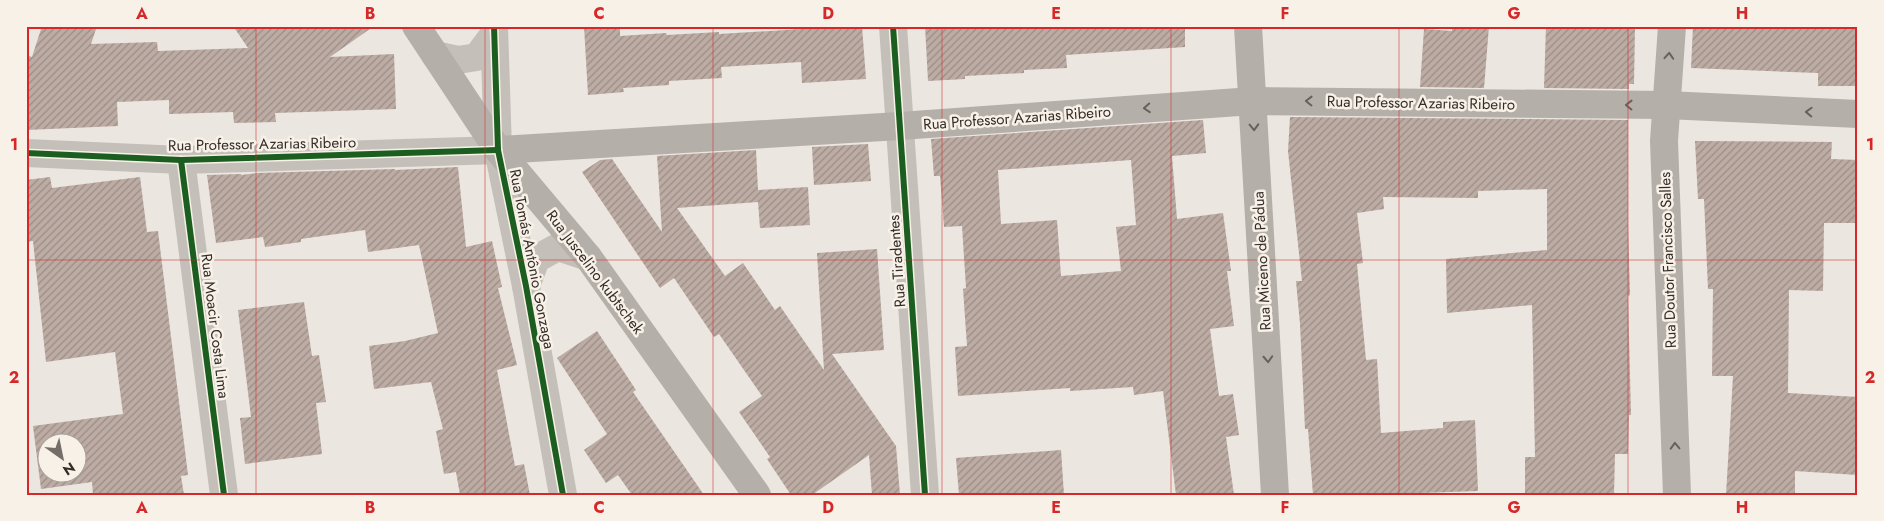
<svg xmlns="http://www.w3.org/2000/svg" width="1884" height="521" viewBox="0 0 1884 521" font-family="Jost,sans-serif">
  <style>
    .building { fill: url(#building-hatch); fill-rule: evenodd }
    .lines { fill: none; stroke-linecap: round; stroke-linejoin: round }
    .street { stroke: #c4bfb9; stroke-width: 28 }
    .secondary { stroke: #b5afaa; stroke-width: 28 }
    .cycleway-casing { stroke: #f7f1e8; stroke-width: 9 }
    .cycleway { stroke: #1b5e20; stroke-width: 6 }
    .oneway { stroke: #68605c }
    .grid { fill: none; stroke: #d62828; stroke-width: 1; stroke-opacity: 0.55 }
    .labels { text-anchor: middle; dominant-baseline: central; stroke-width: 5; stroke-linejoin: round; paint-order: stroke }
    .street-label { font-size: 15px; fill: #342c28; stroke: #f7f1e8 }
    .neatline { fill: none; stroke: #d62828; stroke-width: 2 }
    .grid-label { font-size: 16px; text-anchor: middle; font-weight: bold; fill: #d62828 }
  </style>
  <defs>
    <pattern id="building-hatch" width="6" height="6" patternUnits="userSpaceOnUse" patternTransform="scale(1.25)"><rect width="6" height="6" fill="#bdaca4"/><path d="M-1 1l2-2M0 6l6-6M5 7l2-2" fill="none" stroke="#9a8c86"/></pattern>
  </defs>
  <rect width="100%" height="100%" fill="#ebe6e0"/>
  <g class="building">
    <polygon points="42,26 97,26 91,44 157,42 158,51 248,48 233,26 374,26 330,57 394,54 396,109 275,113 276,122 234,123 233,112 169,114 169,100 117,102 118,126 26,130 26,55 32,57"/>
    <polygon points="584,26 620,26 620,36 666,33 667,35 719,32 719,34 802,29 802,26 862,26 866,79 802,83 801,62 721,67 722,78 669,81 669,85 623,88 624,92 588,95"/>
    <polygon points="925,26 1185,26 1185,47 1066,55 1067,68 1024,70 1024,73 965,76 965,79 928,81"/>
    <polygon points="1452,26 1489,26 1484,88 1420,87 1424,29 1452,31"/>
    <polygon points="1546,26 1635,26 1634,84 1629,84 1629,89 1544,88"/>
    <polygon points="1693,26 1858,26 1858,86 1818,86 1818,73 1691,68"/>
    <polygon points="1290,117 1628,120 1628,225 1630,295 1628,296 1631,415 1629,415 1628,454 1615,454 1614,495 1525,495 1525,457 1535,457 1532,305 1447,313 1446,259 1547,250 1547,189 1478,191 1478,198 1383,197 1384,209 1357,213 1363,263 1357,264 1366,360 1377,359 1381,433 1443,428 1443,422 1475,420 1478,491 1421,493 1421,495 1313,495 1308,429 1305,429 1300,324 1296,281 1302,281 1288,151"/>
    <path d="M1203,120L1206,153L1172,156L1177,219L1223,213L1231,271H1227L1234,326L1210,329L1219,396L1233,394L1239,435L1226,437L1234,495H1176L1163,391L1134,395L1133,387L1070,391V388L958,396L955,347L967,346L963,289L966,288L962,226L944,227L940,176H934L931,139ZM1131,160L1136,225L1116,227L1121,271L1061,276L1057,220L1001,224L998,170Z"/>
    <polygon points="1695,141 1832,142 1831,159 1858,160 1858,223 1824,223 1823,291 1789,290 1788,393 1858,397 1858,475 1795,471 1795,495 1726,495 1733,376 1712,376 1713,289 1708,289 1704,199 1698,199"/>
    <polygon points="868,144 871,181 814,185 812,147"/>
    <polygon points="756,150 758,190 808,187 810,225 760,228 758,202 677,208 725,276 743,263 775,310 780,306 824,370 817,253 877,249 884,350 832,354 896,446 900,495 872,495 869,455 812,495 791,495 767,459 770,457 739,412 762,396 719,334 714,337 674,278 660,288 582,172 600,160 612,159 662,232 657,156"/>
    <polygon points="458,167 466,247 492,241 502,287 498,288 517,365 497,370 515,466 524,464 530,495 460,495 456,472 444,474 436,431 443,429 431,382 374,389 369,346 405,341 438,333 419,245 368,252 365,230 301,239 301,242 265,247 263,237 216,243 207,175 241,174 241,175 257,173 395,169 395,170"/>
    <path d="M50,177L52,188L140,177L147,232L158,231L188,475L181,476L184,495H93L92,482L41,489L33,426L123,414L115,352L46,362L33,241L26,242V180ZM48,444H78V474H48Z"/>
    <polygon points="304,302 312,356 319,355 326,402 316,403 322,454 245,464 240,418 251,417 238,310"/>
    <polygon points="597,331 636,390 633,392 704,495 632,495 618,475 606,483 584,450 607,434 557,358"/>
    <polygon points="1061,450 1064,495 959,495 956,458"/>
  </g>
  <g class="lines">
    <g class="street">
      <polyline points="494,26 498,150 526,286 563,495"/>
      <polyline points="893,26 925,495"/>
      <polyline points="435,55 458,60 477,57 494,34"/>
      <polyline points="26,153 181,160 498,150"/>
      <polyline points="181,160 224,495"/>
      <polyline points="526,286 536,259 558,247 588,257"/>
    </g>
    <g class="secondary">
      <polyline points="416,26 498,150 588,257 757,495"/>
      <polyline points="1248,26 1275,495"/>
      <polyline points="1672,26 1664,141 1677,495"/>
      <polyline points="498,150 900,126 1253,101 1666,105 1858,114"/>
    </g>
    <g class="cycleway-casing">
      <g id="cycleway">
        <polyline points="494,26 498,150 526,286 563,495"/>
        <polyline points="893,26 925,495"/>
        <polyline points="26,153 181,160 498,150"/>
        <polyline points="181,160 224,495"/>
      </g>
    </g>
    <use href="#cycleway" class="cycleway"/>
  </g>
  <defs><path id="oneway-chevron" d="M-2-3.5L2.5 0L-2 3.5" fill="none" stroke-width="1.6" stroke-linecap="round" stroke-linejoin="round" transform="scale(1.25)"/></defs>
  <g class="oneway">
    <use href="#oneway-chevron" transform="translate(1669 56) rotate(-86)"/>
    <use href="#oneway-chevron" transform="translate(1309 101) rotate(-179)"/>
    <use href="#oneway-chevron" transform="translate(1629 105) rotate(-179)"/>
    <use href="#oneway-chevron" transform="translate(1147 108) rotate(176)"/>
    <use href="#oneway-chevron" transform="translate(1809 112) rotate(-178)"/>
    <use href="#oneway-chevron" transform="translate(1254 127) rotate(88)"/>
    <use href="#oneway-chevron" transform="translate(1268 359) rotate(87)"/>
    <use href="#oneway-chevron" transform="translate(1675 446) rotate(-92)"/>
  </g>
  <path class="grid" d="M256,26V495M485,26V495M713,26V495M942,26V495M1171,26V495M1399,26V495M1628,26V495M26,260H1858"/>
  <g class="labels">
    <g class="street-label">
      <text transform="translate(1421 103) rotate(1)">Rua Professor Azarias Ribeiro</text>
      <text transform="translate(1017 118) rotate(-4)">Rua Professor Azarias Ribeiro</text>
      <text transform="translate(262 144) rotate(-1)">Rua Professor Azarias Ribeiro</text>
      <text transform="translate(532 259) rotate(79)">Rua Tomás Antônio Gonzaga</text>
      <text transform="translate(1668 260) rotate(-92)">Rua Doutor Francisco Salles</text>
      <text transform="translate(897 261) rotate(-94)">Rua Tiradentes</text>
      <text transform="translate(1262 261) rotate(-93)">Rua Miceno de Pádua</text>
      <text transform="translate(595 272) rotate(53)">Rua Juscelino kubtschek</text>
      <text transform="translate(215 326) rotate(83)">Rua Moacir Costa Lima</text>
    </g>
  </g>
  <rect width="1884" height="521" fill="none" stroke="#f7f1e8" stroke-width="55"/>
  <g transform="translate(62 458) rotate(147)"><circle r="24" fill="#f7f1e8" stroke="#a9a29b"/>
  <path d="M0-4L9 19L0 12L-9 19Z" fill="#746d68"/>
  <text y="-8" font-size="14" font-weight="bold" text-anchor="middle" fill="#342c28">N</text>
  </g>
  <rect x="28" y="28" width="1828" height="466" class="neatline"/>
  <g class="grid-label">
    <text x="142" y="19">A</text>
    <text x="370" y="19">B</text>
    <text x="599" y="19">C</text>
    <text x="828" y="19">D</text>
    <text x="1056" y="19">E</text>
    <text x="1285" y="19">F</text>
    <text x="1514" y="19">G</text>
    <text x="1742" y="19">H</text>
    <text x="14" y="150">1</text>
    <text x="1870" y="150">1</text>
    <text x="14" y="383">2</text>
    <text x="1870" y="383">2</text>
    <text x="142" y="513">A</text>
    <text x="370" y="513">B</text>
    <text x="599" y="513">C</text>
    <text x="828" y="513">D</text>
    <text x="1056" y="513">E</text>
    <text x="1285" y="513">F</text>
    <text x="1514" y="513">G</text>
    <text x="1742" y="513">H</text>
  </g>
</svg>
